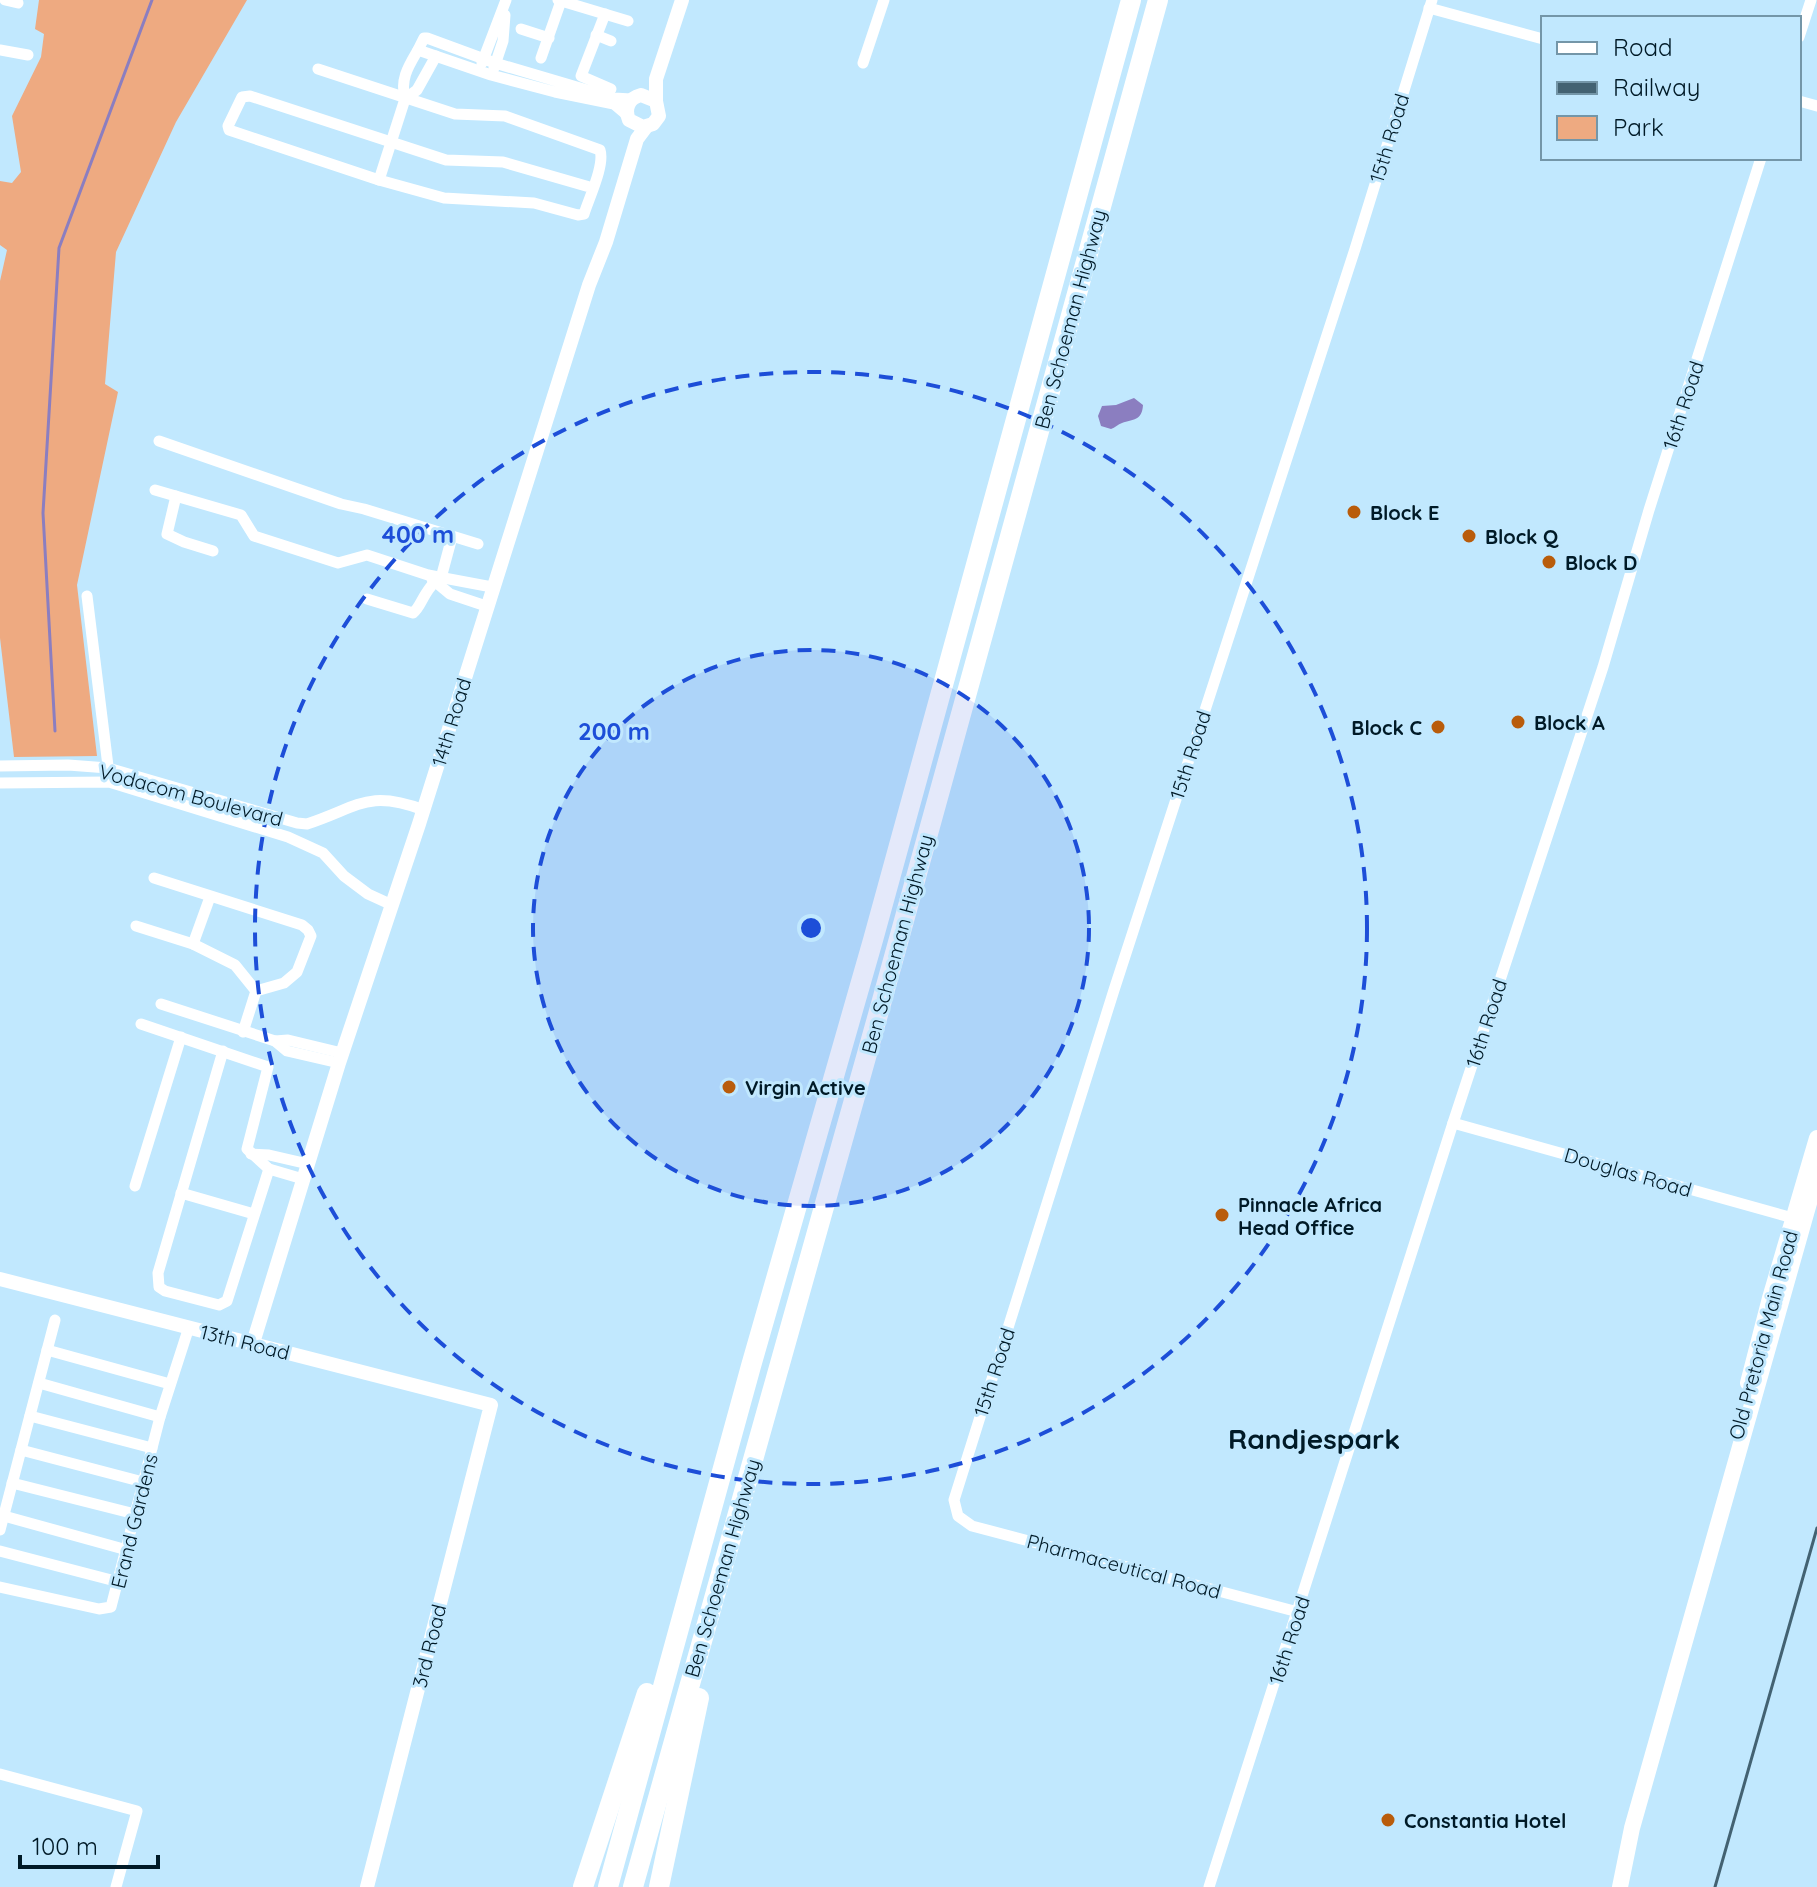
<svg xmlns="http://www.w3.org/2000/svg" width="1817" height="1887" viewBox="0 0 1817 1887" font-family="Quicksand,sans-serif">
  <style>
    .green { fill: #eeaa81 }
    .water { fill: #8b7ec0 }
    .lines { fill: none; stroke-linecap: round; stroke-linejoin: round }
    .stream { stroke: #8b7ec0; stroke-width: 3 }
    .minor { stroke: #fff; stroke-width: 11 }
    .tertiary { stroke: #fff; stroke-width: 14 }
    .secondary { stroke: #fff; stroke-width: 16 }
    .motorway { stroke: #fff; stroke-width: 20 }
    .rail { stroke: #436272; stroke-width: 3 }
    .ring { fill: none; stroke: #1d4ed8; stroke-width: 4; stroke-dasharray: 14 10 }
    .poi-dot { fill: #b95c0b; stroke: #c1e8fe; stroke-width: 3 }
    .labels { text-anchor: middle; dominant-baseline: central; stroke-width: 6; stroke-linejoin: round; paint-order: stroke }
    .street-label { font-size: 20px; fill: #001a27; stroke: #c1e8fe }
    .poi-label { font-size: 20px; font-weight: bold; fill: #001a27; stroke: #c1e8fe; text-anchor: start }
    .district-label { font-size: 28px; font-weight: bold; fill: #001a27; stroke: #c1e8fe }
    .centre { fill: #1d4ed8; stroke: #c1e8fe; stroke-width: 4 }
    .ring-label { font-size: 24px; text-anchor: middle; font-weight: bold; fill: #1d4ed8; stroke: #c1e8fe; stroke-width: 6; stroke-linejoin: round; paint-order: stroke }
  </style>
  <rect width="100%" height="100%" fill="#c1e8fe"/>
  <polygon class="green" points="39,0 247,0 176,122 116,252 105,384 118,392 77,585 97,756 14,757 0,638 0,281 7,250 0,245 0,181 12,183 21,172 12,116 41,57 44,34 35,29"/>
  <path class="water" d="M1134,398L1143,405C1142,421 1133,419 1122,423C1118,424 1115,428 1111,429L1101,426L1098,416L1102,406L1116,405Z"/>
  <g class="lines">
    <polyline class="stream" points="55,731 43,513 59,248 152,0"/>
    <g class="minor">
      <polyline points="5,0 18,3"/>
      <polyline points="558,0 628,21"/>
      <polyline points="1429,8 1543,39"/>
      <polyline points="605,14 581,76 611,89"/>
      <polyline points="521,29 549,38"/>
      <polyline points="596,35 611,41"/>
      <polyline points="1799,37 1811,0"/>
      <polyline points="0,50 28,55"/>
      <path d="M418,50C408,67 400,79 405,99L417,90L436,56"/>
      <polyline points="541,58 561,1"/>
      <polyline points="482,63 506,0"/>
      <polyline points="863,63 884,0"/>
      <polyline points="494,68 503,41 505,15"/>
      <path d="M318,69L455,114L505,116L600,150C605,165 589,198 584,214L578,215L534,203L444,198L379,180L229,130L228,126L242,97L250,96L446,160L503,162L593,188"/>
      <polyline points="1799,101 1817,106"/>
      <polyline points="627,115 614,104 555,92 491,75 418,50 424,38 427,38 495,63 614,98 631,99"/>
      <polyline points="379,180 405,99"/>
      <polyline points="159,441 341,504 364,509 478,544"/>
      <polyline points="155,490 241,515 254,536 338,563 367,555 428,575 492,587"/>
      <polyline points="176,496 167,534 184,542 213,551"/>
      <polyline points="441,578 452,537"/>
      <polyline points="432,579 450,594 486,606"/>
      <polyline points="87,596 109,774"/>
      <path d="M367,599L413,613C421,607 423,593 435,582"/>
      <path d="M0,766L68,765L108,768L297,823L307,824C359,807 367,789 424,810"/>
      <polyline points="0,783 109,782 288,837 323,853 344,876 368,894 392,905"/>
      <polyline points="154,878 302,925 308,930 311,936 297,972 284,983 256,991 243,1032"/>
      <polyline points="136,926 193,944 235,965 256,991"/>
      <polyline points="193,944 210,897"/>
      <polyline points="161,1004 275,1041 287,1051 339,1063"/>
      <polyline points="141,1024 268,1067 247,1149 269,1169 303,1179"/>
      <polyline points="275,1041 288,1040 342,1053"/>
      <polyline points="223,1051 158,1273 159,1287 165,1291 219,1305 227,1301 269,1169"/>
      <polyline points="1453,1123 1800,1220"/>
      <polyline points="251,1154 269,1155 308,1164"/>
      <polyline points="135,1186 181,1037"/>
      <polyline points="181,1193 254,1214"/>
      <polyline points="47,1350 170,1384"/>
      <polyline points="39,1383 160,1417"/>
      <polyline points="30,1416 152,1448"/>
      <polyline points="21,1450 143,1482"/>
      <polyline points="12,1483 135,1514"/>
      <polyline points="4,1516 127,1550"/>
      <polyline points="0,1530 55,1320"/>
      <polyline points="0,1551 119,1582"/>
      <polyline points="0,1587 99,1609 111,1607 160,1417 189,1327"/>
      <polyline points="1298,1612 972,1526 958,1516 954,1500 1114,990 1355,249 1432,0"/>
      <polyline points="0,1774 137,1811 116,1887"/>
      <polyline points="1209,1887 1453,1123 1603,667 1649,510 1761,158"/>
    </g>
    <g class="tertiary">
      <path d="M656,101L641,95C629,98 624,108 629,120L643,127L653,124L659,116L656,101V79L682,0"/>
      <polyline points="0,1279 491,1405 367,1887"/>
      <polyline points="253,1343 339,1063 419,824 589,285 606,242 637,139 646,127"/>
    </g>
    <g class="secondary">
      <polyline points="1748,1383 1770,1298 1817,1138"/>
      <polyline points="1620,1887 1632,1828 1817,1175"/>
    </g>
    <g class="motorway">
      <polyline points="583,1887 647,1693"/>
      <polyline points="608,1887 751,1366 873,940 1131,0"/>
      <polyline points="633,1887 881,1004 1158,0"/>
      <polyline points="659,1887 699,1698"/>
    </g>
    <polyline class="rail" points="1715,1887 1817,1528"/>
  </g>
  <circle cx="811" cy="928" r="278" fill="#1d4ed8" fill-opacity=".12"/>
  <g class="ring">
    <circle cx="811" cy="928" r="278"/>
    <circle cx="811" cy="928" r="556"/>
  </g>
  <g class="poi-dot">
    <circle cx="1354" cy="512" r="8"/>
    <circle cx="1469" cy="536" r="8"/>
    <circle cx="1549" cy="562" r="8"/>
    <circle cx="1518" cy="722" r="8"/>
    <circle cx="1438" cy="727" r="8"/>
    <circle cx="729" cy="1087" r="8"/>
    <circle cx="1222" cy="1215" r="8"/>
    <circle cx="1388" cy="1820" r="8"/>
  </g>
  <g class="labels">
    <g class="street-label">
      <text transform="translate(1389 138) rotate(-73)">15th Road</text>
      <text transform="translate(1070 319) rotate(-75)">Ben Schoeman Highway</text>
      <text transform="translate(1683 405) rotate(-72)">16th Road</text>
      <text transform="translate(451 722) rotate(-73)">14th Road</text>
      <text transform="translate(1190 755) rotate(-72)">15th Road</text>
      <text transform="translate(191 795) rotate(15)">Vodacom Boulevard</text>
      <text transform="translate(897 944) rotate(-75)">Ben Schoeman Highway</text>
      <text transform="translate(1486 1023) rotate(-72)">16th Road</text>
      <text transform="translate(1628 1172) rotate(16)">Douglas Road</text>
      <text transform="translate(1763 1335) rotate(-75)">Old Pretoria Main Road</text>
      <text transform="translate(245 1342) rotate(14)">13th Road</text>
      <text transform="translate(994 1372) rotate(-72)">15th Road</text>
      <text transform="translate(134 1521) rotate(-76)">Erand Gardens</text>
      <text transform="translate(1124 1566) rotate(15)">Pharmaceutical Road</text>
      <text transform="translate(722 1568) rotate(-74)">Ben Schoeman Highway</text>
      <text transform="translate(1289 1640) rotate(-72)">16th Road</text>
      <text transform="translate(429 1646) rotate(-76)">3rd Road</text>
    </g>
    <g class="poi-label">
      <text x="1370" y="512">Block E</text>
      <text x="1485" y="536">Block Q</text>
      <text x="1565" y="562">Block D</text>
      <text x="1534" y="722">Block A</text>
      <text x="1422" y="727" text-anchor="end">Block C</text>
      <text x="745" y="1087">Virgin Active</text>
      <text x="1238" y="1204">Pinnacle Africa<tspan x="1238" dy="23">Head Office</tspan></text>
      <text x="1404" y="1820">Constantia Hotel</text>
    </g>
    <g class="district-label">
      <text x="1314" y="1438">Randjespark</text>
    </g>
  </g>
  <circle cx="811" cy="928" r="12" class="centre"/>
  <g class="ring-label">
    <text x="418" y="543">400 m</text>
    <text x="614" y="740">200 m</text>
  </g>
  <rect x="1541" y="16" width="260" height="144" fill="#c1e8fe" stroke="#7496a8" stroke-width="2"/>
  <rect x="1557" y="42" width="40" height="12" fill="#ffffff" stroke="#7496a8" stroke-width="2"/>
  <text x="1613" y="56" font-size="24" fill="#001a27">Road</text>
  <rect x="1557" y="82" width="40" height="12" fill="#436272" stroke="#7496a8" stroke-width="2"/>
  <text x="1613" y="96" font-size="24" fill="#001a27">Railway</text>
  <rect x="1557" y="116" width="40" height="24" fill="#eeaa81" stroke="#7496a8" stroke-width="2"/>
  <text x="1613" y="136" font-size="24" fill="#001a27">Park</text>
  <path d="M20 1855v12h138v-12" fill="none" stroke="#001a27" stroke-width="4"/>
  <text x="32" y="1855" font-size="24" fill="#001a27" stroke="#c1e8fe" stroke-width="6" paint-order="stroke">100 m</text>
</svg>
